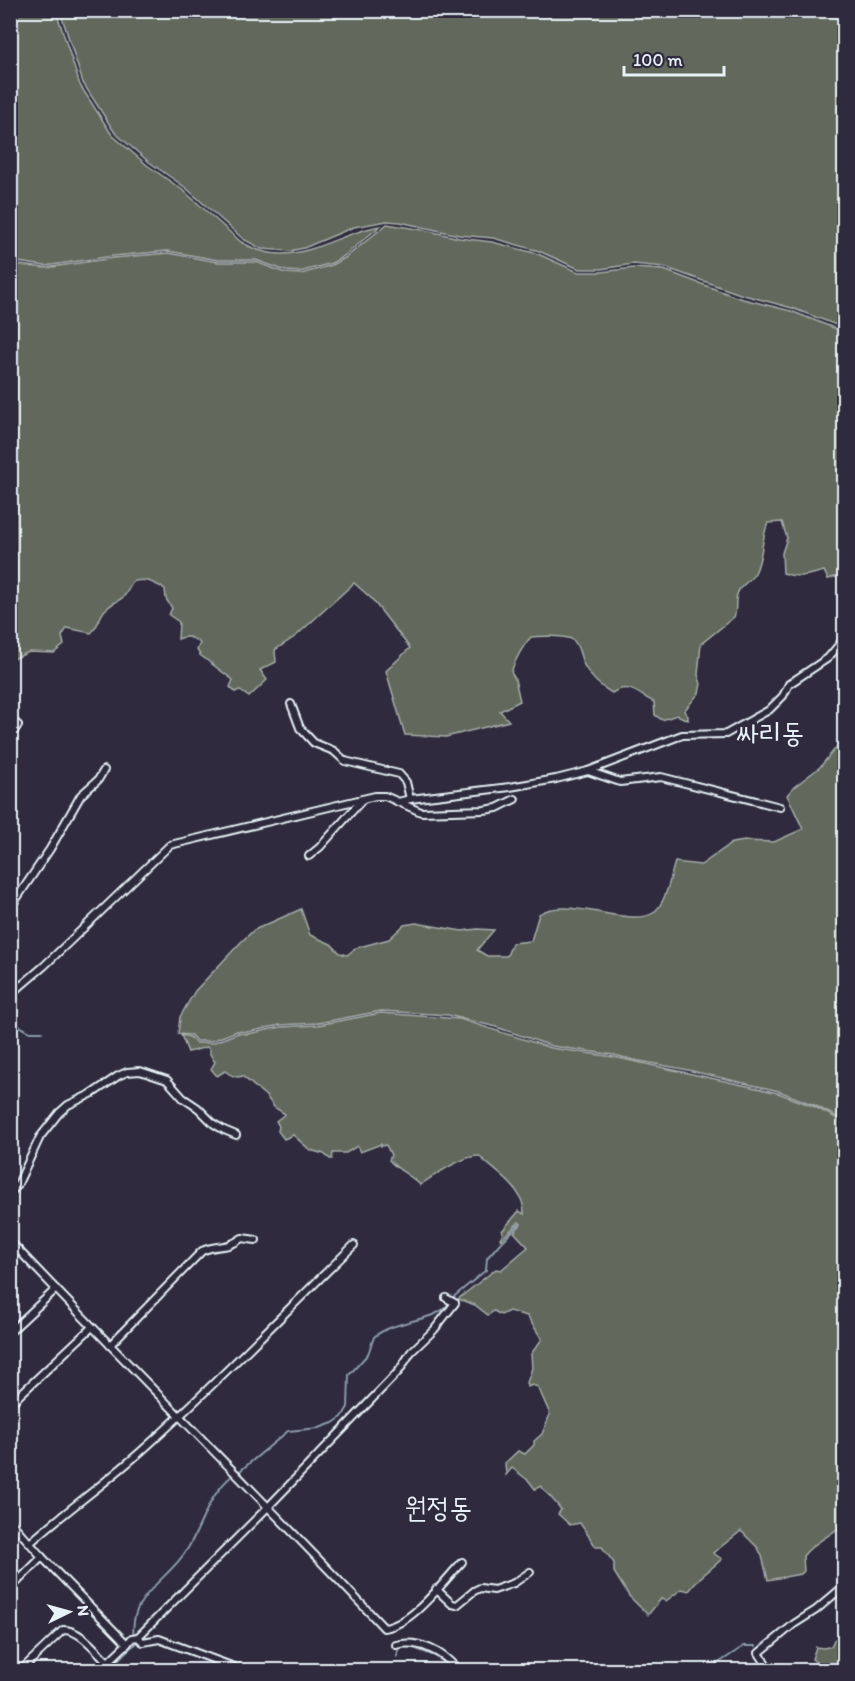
<svg xmlns="http://www.w3.org/2000/svg" width="855" height="1681" viewBox="0 0 855 1681" font-family="Itim,'Poor Story',sans-serif">
  <style>
    .green { fill: #62695c; stroke: #a5adaa; stroke-width: 1.5 }
    .lines { fill: none; stroke-linecap: round; stroke-linejoin: round }
    .stream { stroke: #8b9aab; stroke-width: 2 }
    .minor-casing { stroke: #e8f1f8; stroke-width: 10 }
    .minor { stroke: #2f2a3d; stroke-width: 6 }
    .labels { text-anchor: middle; dominant-baseline: central; stroke-width: 6; stroke-linejoin: round; paint-order: stroke }
    .quarter-label { font-size: 28px; fill: #e8f1f8; stroke: #2f2a3d }
  </style>
  <rect width="100%" height="100%" fill="#2f2a3d"/>
  <filter id="ink" filterUnits="userSpaceOnUse"><feTurbulence type="fractalNoise" baseFrequency=".0167" numOctaves="2"/><feDisplacementMap in="SourceGraphic" scale="12" xChannelSelector="R" yChannelSelector="G"/><feConvolveMatrix kernelMatrix="1 2 1 2 8 2 1 2 1" color-interpolation-filters="sRGB"/></filter>
  <g filter="url(#ink)">
    <g class="green">
      <path d="M11,10L56,11L80,85L112,135L147,165L184,191L241,242C293,273 329,235 380,226L344,256L332,263L300,272L286,271L256,260H218L168,251L113,256L45,266L11,261Z"/>
      <polygon points="60,11 844,11 844,328 792,308 740,294 664,267 633,264 601,269 579,269 539,251 493,238 459,235 400,222 387,221 354,227 304,248 290,251 262,249 243,239 186,188 149,162 115,133 83,83"/>
      <path d="M387,224L429,231L459,238L492,242L538,254L578,272H601L633,268L664,270L739,298L791,311L844,332V580L842,575L828,579L824,571C809,575 799,579 783,573L782,553L787,538L782,522L768,523C761,539 763,558 755,573C751,580 743,584 739,590C733,599 738,609 734,617L701,644L698,675L701,684L699,693L684,711L688,716V720L677,715L662,720L655,715L654,702C637,694 630,682 612,693C601,687 591,678 585,667C580,659 580,646 573,640C566,635 539,636 531,637C521,648 516,658 511,672L515,679L520,701L500,711L509,721L446,737L405,735L386,671L410,648L371,598L354,583L296,636L275,650L276,662L260,670L267,680L249,697L239,690L235,692L230,687L233,680L200,655L197,650L200,643C192,637 187,635 178,639L179,622L169,615L172,608L166,599L165,589C154,583 145,577 132,582C122,605 120,596 106,609C99,615 100,625 91,633L67,628L62,636L64,645L54,653L29,652L11,660V264L45,268L113,258L168,253L218,262H256L285,273L301,274L332,265L345,258Z"/>
      <path d="M844,738V1123L839,1118L814,1105L779,1091L683,1069L634,1060L614,1055L552,1046L496,1027L448,1015L381,1011L318,1023L280,1025L248,1032L237,1031L211,1041H196L191,1035L178,1034L180,1017L195,991L241,942L254,930L301,909L310,935L331,944L340,953L347,955L356,948L389,939L404,925L416,923L462,931L477,929L494,930L477,950L487,956H507L512,943L531,941L539,914C566,895 631,928 653,913C667,902 670,877 675,862L701,865L732,843L745,841L774,842L803,829L787,795L794,787L820,767Z"/>
      <path d="M381,1013L460,1019L551,1048L614,1057L752,1087L778,1093L813,1106L838,1119L844,1126V1523C832,1536 814,1541 803,1556L804,1571L801,1574L768,1580L762,1556L758,1548L741,1531L713,1553L722,1559L700,1578L689,1591L682,1589L666,1601L661,1599L648,1615L629,1596L614,1572V1563L602,1547H596L580,1523L570,1525L558,1514L561,1510C558,1504 547,1494 541,1486L535,1489L529,1481L512,1468L506,1475L505,1463L518,1451L525,1454L534,1445V1441L542,1434L550,1414L538,1387L532,1385L528,1387L527,1383L532,1368L531,1354L542,1339L527,1316L509,1311L501,1315L494,1311L488,1315L475,1305L458,1299L496,1269L501,1270L528,1247L514,1232L521,1224L519,1222L501,1240L500,1238L503,1234L502,1231L519,1211L524,1214C525,1188 495,1172 479,1156C465,1155 433,1176 420,1185C411,1175 397,1170 389,1160L391,1155L386,1145L381,1146V1144L360,1152L357,1146L346,1153H333L332,1159H330L324,1154L310,1150L293,1135L284,1139L278,1131L279,1126L276,1121L285,1114L274,1107L266,1096L242,1076C236,1079 230,1075 225,1071L217,1076L211,1069L215,1062L210,1054V1050L207,1047L188,1052L181,1035L190,1037L195,1043H212L238,1033L248,1034L281,1027L318,1025Z"/>
      <polygon points="844,1633 844,1670 817,1670 816,1662 812,1659 816,1647 824,1648 831,1646 834,1640"/>
    </g>
    <g class="lines">
      <g class="stream">
        <polyline points="10,1021 30,1032 42,1032"/>
        <polyline points="503,1241 519,1224"/>
        <polyline points="451,1299 486,1270 487,1258 501,1242"/>
        <path d="M240,1471L288,1431L319,1428L333,1423L342,1417L348,1407L349,1375L368,1354L374,1337C394,1319 438,1322 449,1303"/>
        <polyline points="164,1638 255,1670"/>
        <path d="M135,1645C124,1594 168,1583 188,1548C204,1521 208,1495 233,1475"/>
        <polyline points="408,1646 435,1656 451,1667"/>
        <polyline points="397,1657 399,1647"/>
        <path d="M108,1670C121,1658 139,1633 159,1637"/>
        <path d="M506,1670C518,1664 543,1664 556,1670"/>
        <polyline points="708,1670 744,1646 756,1646"/>
      </g>
      <g class="minor-casing">
        <g id="minor">
          <polyline points="291,704 300,728 314,743 334,751 345,761 399,774 406,782 410,799"/>
          <polyline points="10,718 18,725 10,737"/>
          <polyline points="588,771 620,782 661,777 780,807"/>
          <polyline points="398,802 410,799 510,787 556,779 588,771 682,735 726,734 769,710 783,696 789,684 828,658 844,639"/>
          <polyline points="309,856 320,847 363,799"/>
          <polyline points="10,903 15,901 50,849 81,795 98,780 104,770"/>
          <polyline points="10,995 44,966 170,845 375,796 385,796 421,812 484,810 497,808 515,799"/>
          <polyline points="10,1193 17,1186 40,1137 59,1113 68,1105 93,1093 118,1076 127,1072 140,1071 167,1080 183,1098 198,1108 214,1124 224,1130 236,1135"/>
          <path d="M10,1241C133,1371 261,1497 384,1628C412,1625 443,1582 462,1562"/>
          <polyline points="10,1332 56,1289"/>
          <path d="M110,1345L202,1251C219,1243 224,1251 242,1238L256,1240"/>
          <polyline points="10,1404 92,1327"/>
          <polyline points="10,1521 42,1557 127,1644 132,1638 138,1637 143,1642 159,1639 242,1670"/>
          <path d="M31,1542C68,1509 110,1480 147,1446C218,1382 285,1312 354,1245"/>
          <polyline points="10,1589 42,1557"/>
          <polyline points="436,1589 452,1604 457,1605 474,1591 480,1588 494,1590 514,1583 530,1572"/>
          <polyline points="138,1637 269,1506 399,1371 411,1352 434,1330 455,1303 446,1298"/>
          <path d="M396,1645C418,1639 443,1652 457,1669L456,1670"/>
          <path d="M21,1670L63,1630C80,1629 96,1651 108,1662L127,1644"/>
          <polyline points="770,1670 759,1653 794,1624 816,1610 844,1586"/>
        </g>
      </g>
      <use href="#minor" class="minor"/>
    </g>
  </g>
  <g class="labels">
    <g class="quarter-label">
      <text x="770" y="732">싸리동</text>
      <text x="438" y="1507">원정동</text>
    </g>
  </g>
  <rect width="855" height="1681" fill="none" stroke="#2f2a3d" stroke-width="36"/>
  <rect x="18" y="18" width="819" height="1645" fill="none" stroke="#e8f1f8" stroke-width="2" filter="url(#ink)"/>
  <g transform="translate(69 1612) rotate(85)" stroke="#2f2a3d" stroke-width="4.5" paint-order="stroke">
  <path d="M0-4.5L10 22L0 15L-10 22Z" fill="#e8f1f8"/>
  <text y="-9" font-size="16" font-weight="bold" text-anchor="middle" fill="#e8f1f8">N</text>
  </g>
  <path d="M624 66v9h100v-9" fill="none" stroke="#e8f1f8" stroke-width="3"/>
  <text x="633" y="66" font-size="18" fill="#e8f1f8" stroke="#2f2a3d" stroke-width="4.5" paint-order="stroke">100 m</text>
</svg>
